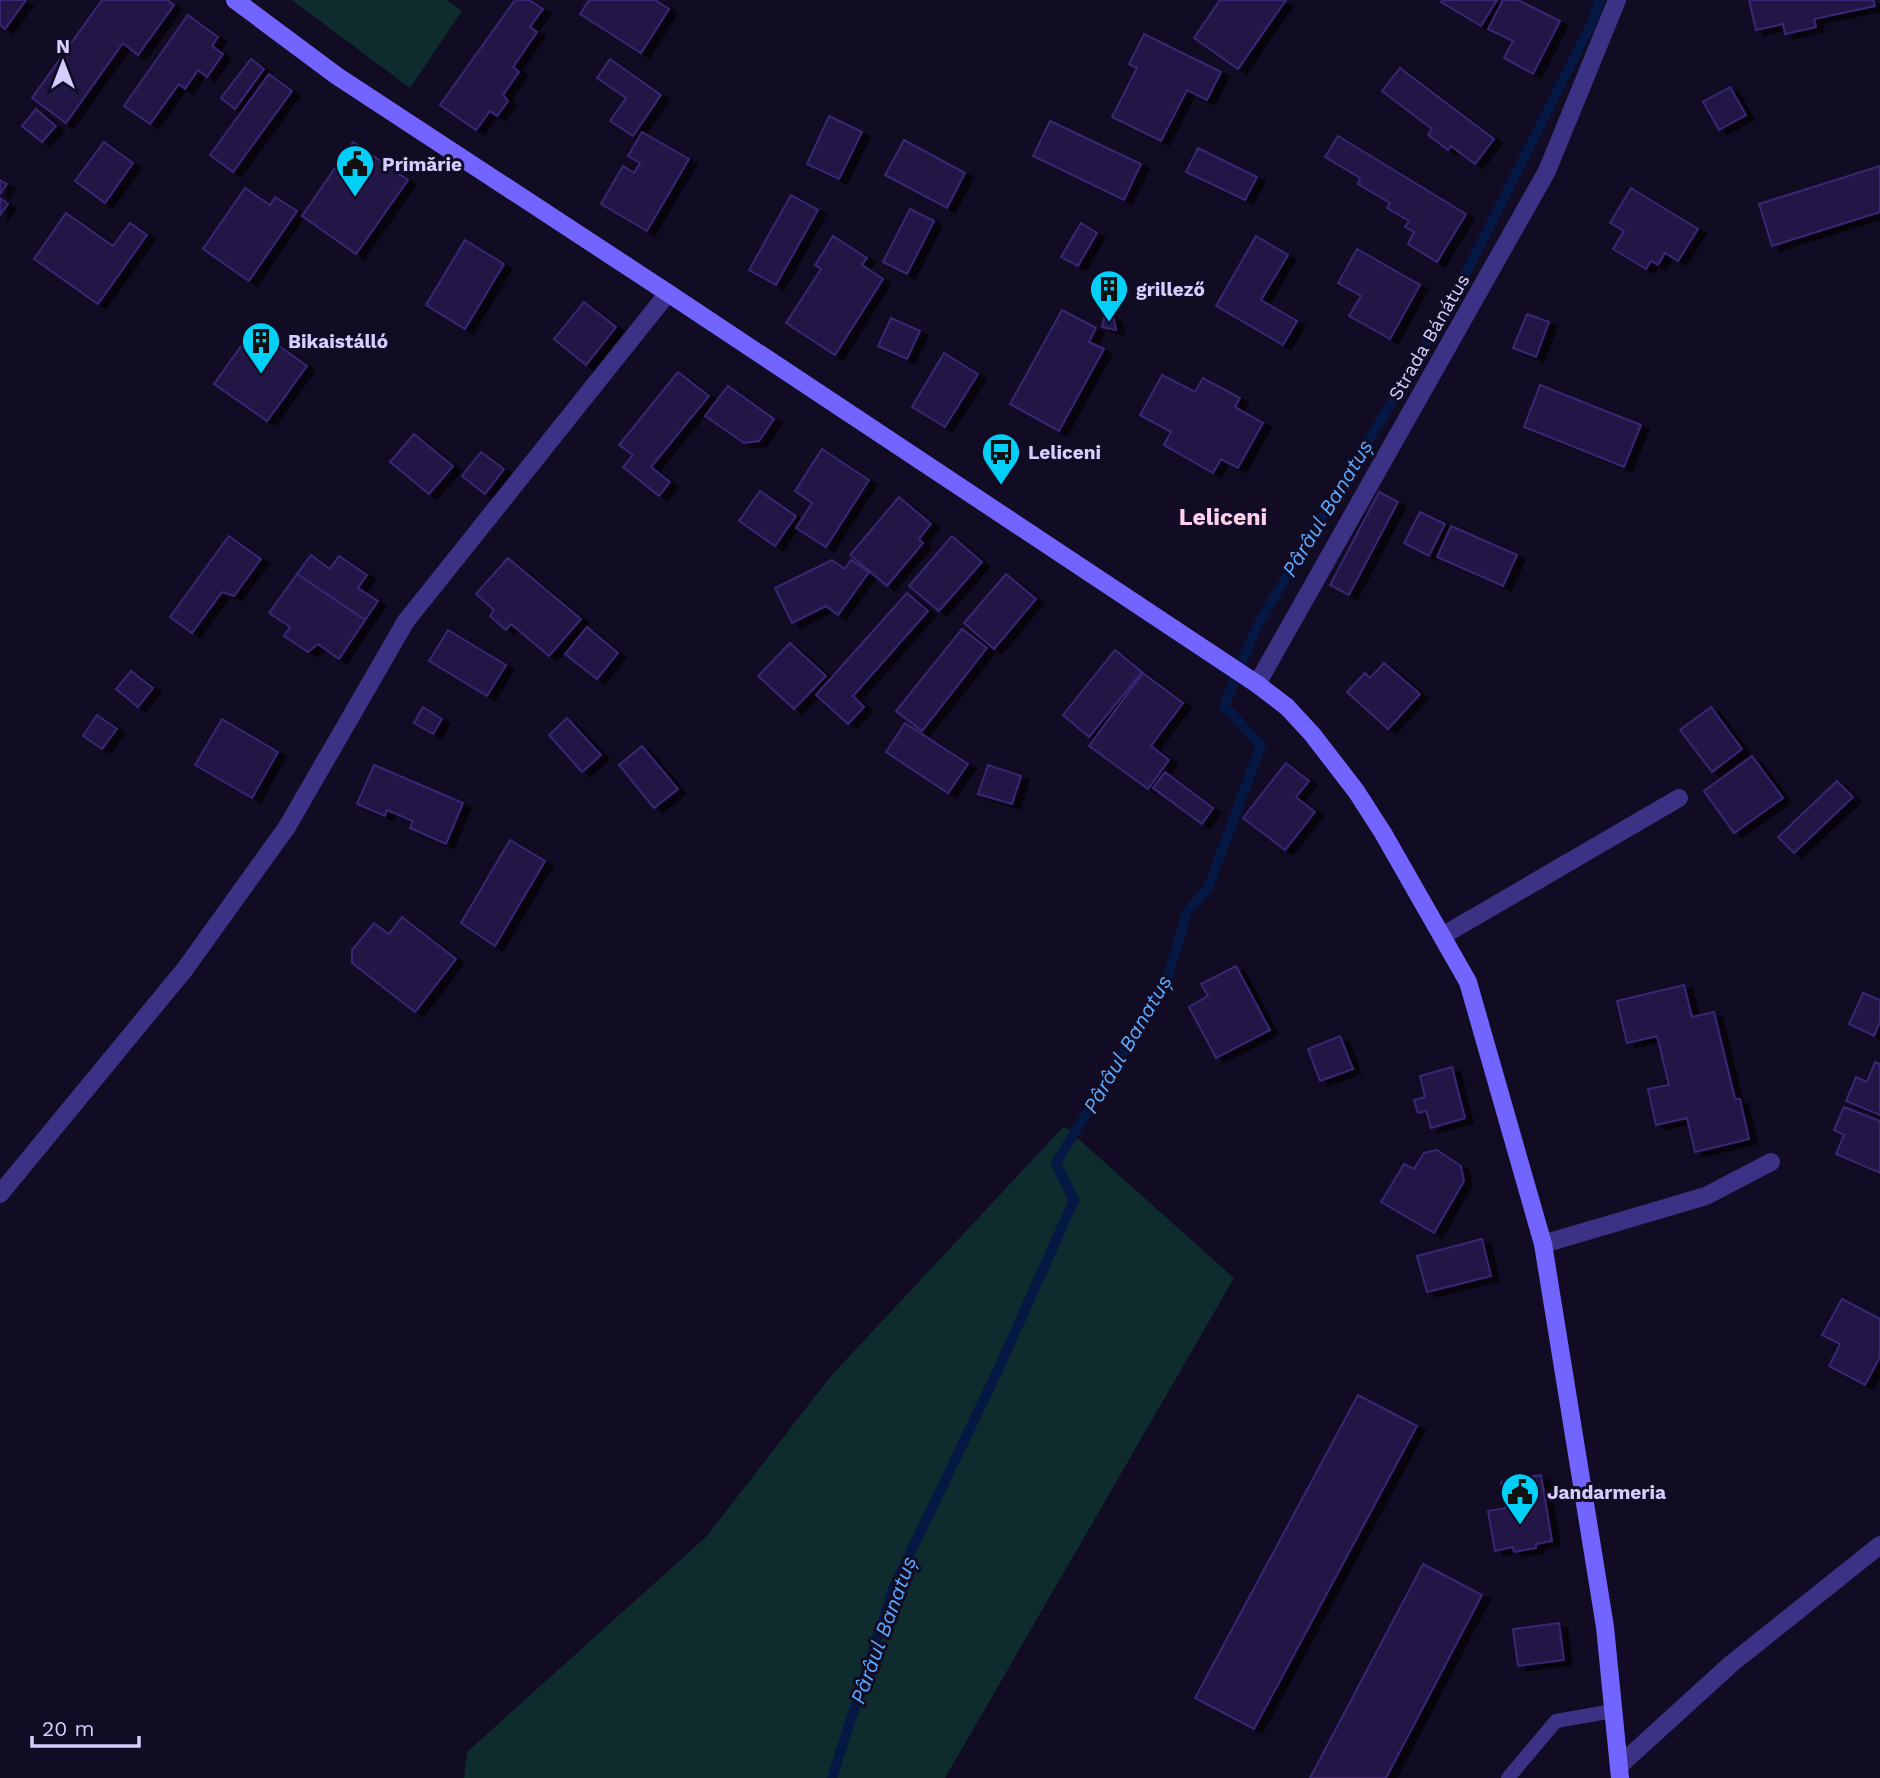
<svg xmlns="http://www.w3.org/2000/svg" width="1880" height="1778" viewBox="0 0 1880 1778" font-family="'Work Sans',sans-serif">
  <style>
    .green { fill: #0e2c2d }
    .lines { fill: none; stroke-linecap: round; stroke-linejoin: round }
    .stream { stroke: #051743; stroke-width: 10 }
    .building { fill: #231646; stroke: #3a2674; stroke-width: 2; filter: url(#shadow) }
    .service { stroke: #3b3286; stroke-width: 14 }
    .minor { stroke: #3b3286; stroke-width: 18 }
    .secondary { stroke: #7264ff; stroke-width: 18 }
    .labels { text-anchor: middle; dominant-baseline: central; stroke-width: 6; stroke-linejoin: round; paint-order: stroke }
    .poi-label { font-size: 19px; font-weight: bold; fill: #d6cdff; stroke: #110b23; text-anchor: start }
    .street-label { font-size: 19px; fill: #d6cdff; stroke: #110b23 }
    .water-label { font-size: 21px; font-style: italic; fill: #5ba9ff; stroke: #110b23 }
    .quarter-label { font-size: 23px; font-weight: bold; fill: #ffcfeb; stroke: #110b23 }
  </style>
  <defs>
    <filter id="shadow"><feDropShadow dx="8" dy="4.5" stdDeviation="0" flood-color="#0009"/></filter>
  </defs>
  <rect width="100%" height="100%" fill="#110b23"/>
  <g class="green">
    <polygon points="292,0 447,0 462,11 410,88"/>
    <polygon points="1064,1126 1234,1278 945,1778 464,1778 467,1752 707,1536 830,1377"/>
  </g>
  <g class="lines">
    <polyline class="stream" points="832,1778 893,1589 998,1370 1074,1200 1056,1163 1166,983 1187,912 1208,888 1261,745 1224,706 1257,626 1402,385 1470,265 1593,20 1600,0"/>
  </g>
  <g class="building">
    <polygon points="0,0 26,0 5,29 0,25"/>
    <polygon points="102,0 167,0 174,5 138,55 123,43 66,123 32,98"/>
    <polygon points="515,0 529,0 543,9 530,27 537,32 513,67 519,72 503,95 508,101 497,116 490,111 476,130 440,105"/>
    <polygon points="589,0 655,0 669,9 641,53 580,14"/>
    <polygon points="1220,0 1286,0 1238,69 1194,38"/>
    <polygon points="1443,0 1497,0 1481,26 1441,2"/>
    <polygon points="1503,0 1518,0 1560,21 1533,74 1504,58 1513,41 1488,29"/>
    <polygon points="1749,0 1873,0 1875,6 1814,19 1816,27 1785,34 1783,24 1756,30"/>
    <polygon points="188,15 218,37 212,46 223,54 207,77 198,70 185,89 179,84 150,124 124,106"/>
    <polygon points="1144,34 1221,72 1207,100 1187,90 1161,141 1112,117 1137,68 1129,64"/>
    <polygon points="251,59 264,69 235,109 221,98"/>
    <polygon points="610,59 661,95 633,136 610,121 626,98 597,78"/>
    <polygon points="1400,68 1494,139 1475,164 1451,146 1448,150 1428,135 1432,129 1382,91"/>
    <polygon points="269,74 292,91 233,172 210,155"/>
    <polygon points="1730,87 1746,115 1719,130 1703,102"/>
    <polygon points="36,109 56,126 42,142 22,126"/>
    <polygon points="829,116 862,132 839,179 807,164"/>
    <polygon points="1050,121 1141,164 1124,200 1033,156"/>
    <polygon points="642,132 689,159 647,231 601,204 623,166 634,173 640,163 628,156"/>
    <polygon points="1338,136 1466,214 1437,262 1408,244 1414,232 1405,227 1409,221 1387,208 1390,203 1358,184 1360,178 1325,157"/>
    <polygon points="904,140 965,173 947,208 885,175"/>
    <polygon points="104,142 133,163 105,203 75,181"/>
    <polygon points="353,142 408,180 356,254 302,216"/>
    <polygon points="1198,148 1257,177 1245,200 1186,172"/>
    <polygon points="1880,166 1880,212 1772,246 1759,204"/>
    <polygon points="0,180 7,184 0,194"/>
    <polygon points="245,188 270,205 275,197 297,211 249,281 203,249"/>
    <polygon points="1631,188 1698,229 1678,261 1665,253 1658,265 1651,261 1646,269 1613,249 1624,231 1610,223"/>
    <polygon points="791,195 818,210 776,285 749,270"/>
    <polygon points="0,198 8,204 0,215"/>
    <polygon points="910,209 934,221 907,274 883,262"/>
    <polygon points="66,213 113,246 130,223 147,235 98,304 34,259"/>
    <polygon points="1081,223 1097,233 1078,266 1061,257"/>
    <polygon points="833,236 867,258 862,265 883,279 835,355 786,323 821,269 815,265"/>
    <polygon points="1256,236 1288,255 1261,300 1297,321 1283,345 1216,306"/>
    <polygon points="465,240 504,264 465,329 426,305"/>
    <polygon points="1357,249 1420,285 1390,339 1349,316 1361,296 1338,283"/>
    <polygon points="584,302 616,327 586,365 554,339"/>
    <polygon points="1062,310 1096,328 1089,342 1104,349 1059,431 1010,404"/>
    <polygon points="1106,311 1114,319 1116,330 1102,327"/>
    <polygon points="1527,314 1549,322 1536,357 1513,348"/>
    <polygon points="891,318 920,331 907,359 878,346"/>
    <polygon points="254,328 307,366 267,421 214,384"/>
    <polygon points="944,353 978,374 945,427 912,407"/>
    <polygon points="678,372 709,396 651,467 670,482 659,496 623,467 633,455 619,445"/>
    <polygon points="1162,375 1195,392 1203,378 1240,398 1235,407 1263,423 1238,468 1221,459 1213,473 1164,445 1171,432 1140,415"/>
    <polygon points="1540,385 1641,425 1624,467 1524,427"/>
    <polygon points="728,386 774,419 759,441 744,443 705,416"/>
    <polygon points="414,434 453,466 429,494 390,462"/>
    <polygon points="822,449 869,480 826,547 796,528 812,503 795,491"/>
    <polygon points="481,452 504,469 485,494 462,476"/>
    <polygon points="760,491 796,516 775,546 739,521"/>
    <polygon points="1379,492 1398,502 1349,595 1330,585"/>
    <polygon points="899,497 931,524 919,539 923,543 887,586 850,555"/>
    <polygon points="1420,512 1445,524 1429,556 1404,543"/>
    <polygon points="1451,526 1517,555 1503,586 1437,557"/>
    <polygon points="229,536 261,559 234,596 222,592 192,633 170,617"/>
    <polygon points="952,536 982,562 939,611 909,586"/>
    <polygon points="311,555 330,569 339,556 367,575 358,588 378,601 365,620 297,574"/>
    <polygon points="508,558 581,619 549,656 511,624 506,630 490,616 494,610 476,594"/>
    <polygon points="832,560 845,569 851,560 869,572 838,615 826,606 792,623 775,588"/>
    <polygon points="297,574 365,620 339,659 318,644 308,652 284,636 290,627 269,613"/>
    <polygon points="1006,574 1036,599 994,649 964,623"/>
    <polygon points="907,593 928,611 853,696 864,707 848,724 816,695"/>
    <polygon points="587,627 618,653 597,679 565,654"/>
    <polygon points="962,629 987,648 922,731 896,711"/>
    <polygon points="448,630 506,665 487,696 429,661"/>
    <polygon points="790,643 826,676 794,709 758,676"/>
    <polygon points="1115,650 1142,672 1089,737 1063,715"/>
    <polygon points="1384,663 1420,694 1388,729 1347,692 1365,673 1370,678"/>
    <polygon points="131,671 153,688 138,707 116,689"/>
    <polygon points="1143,673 1183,703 1151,746 1169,760 1148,789 1089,746"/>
    <polygon points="423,707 442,719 433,734 414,723"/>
    <polygon points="1711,707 1742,749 1712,772 1680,730"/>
    <polygon points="97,715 117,729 102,749 83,736"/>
    <polygon points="567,718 601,755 582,772 549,735"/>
    <polygon points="222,719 278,752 252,798 195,765"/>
    <polygon points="905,723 968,764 948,793 886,752"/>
    <polygon points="642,746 678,789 654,808 619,765"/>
    <polygon points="1752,756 1783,798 1734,833 1704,791"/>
    <polygon points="1286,763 1309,781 1296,797 1315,812 1285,850 1243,818"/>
    <polygon points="374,765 463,803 446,844 410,828 413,821 387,810 385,816 357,804"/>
    <polygon points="988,765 1021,776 1012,804 978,794"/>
    <polygon points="1165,772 1213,808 1202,824 1153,788"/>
    <polygon points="1837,781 1853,797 1794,853 1778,837"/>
    <polygon points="510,840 545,861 495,946 461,923"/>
    <polygon points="402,917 456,959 415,1012 352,963 352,950 374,923 389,934"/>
    <polygon points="1236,966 1270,1030 1216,1058 1189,1007 1208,996 1201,984"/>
    <polygon points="1684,985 1692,1017 1714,1012 1735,1099 1740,1099 1749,1139 1695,1152 1687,1118 1656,1125 1648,1089 1669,1085 1657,1036 1627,1043 1617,1001"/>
    <polygon points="1863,993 1880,1000 1880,1022 1874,1036 1849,1024"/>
    <polygon points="1340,1036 1353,1069 1320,1081 1308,1049"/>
    <polygon points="1875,1062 1880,1064 1880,1115 1846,1101 1856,1077 1867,1082"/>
    <polygon points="1452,1067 1465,1118 1431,1128 1426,1111 1418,1113 1414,1100 1425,1097 1420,1076"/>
    <polygon points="1844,1107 1880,1121 1880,1173 1836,1154 1844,1135 1834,1130"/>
    <polygon points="1437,1150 1461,1166 1464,1181 1434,1233 1381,1202 1404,1164 1414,1169 1424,1153"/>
    <polygon points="1482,1239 1491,1276 1427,1292 1417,1256"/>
    <polygon points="1842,1299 1880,1319 1880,1357 1865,1385 1829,1366 1840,1344 1822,1335"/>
    <polygon points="1358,1395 1417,1426 1254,1729 1195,1698"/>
    <polygon points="1541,1475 1552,1541 1536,1544 1536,1548 1514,1552 1513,1547 1495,1551 1488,1511 1506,1508 1501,1482"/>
    <polygon points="1423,1564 1482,1595 1386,1778 1310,1778"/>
    <polygon points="1559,1623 1564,1660 1518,1666 1513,1629"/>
  </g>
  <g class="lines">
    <polyline class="service" points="1508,1778 1556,1721 1613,1711"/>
    <g class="minor">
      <polyline points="1257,684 1547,171 1617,0"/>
      <polyline points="1442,936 1679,798"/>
      <polyline points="0,1194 185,969 287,827 406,621 668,293"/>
      <polyline points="1543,1244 1706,1196 1771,1162"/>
      <polyline points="1619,1766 1731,1664 1880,1545"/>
    </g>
    <polyline class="secondary" points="235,0 337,76 668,293 1257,684 1287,707 1312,734 1356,791 1383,833 1468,982 1543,1244 1605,1627 1620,1778"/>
  </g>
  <defs>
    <g id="civic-pin" transform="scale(2.0125)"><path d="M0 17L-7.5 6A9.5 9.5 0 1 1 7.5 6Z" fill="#00cff8" stroke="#110b23"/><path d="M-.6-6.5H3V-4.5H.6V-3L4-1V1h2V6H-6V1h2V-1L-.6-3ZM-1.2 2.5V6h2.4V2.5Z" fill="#111"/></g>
    <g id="building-pin" transform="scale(2.0125)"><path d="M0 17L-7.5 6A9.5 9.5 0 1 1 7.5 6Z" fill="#00cff8" stroke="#110b23"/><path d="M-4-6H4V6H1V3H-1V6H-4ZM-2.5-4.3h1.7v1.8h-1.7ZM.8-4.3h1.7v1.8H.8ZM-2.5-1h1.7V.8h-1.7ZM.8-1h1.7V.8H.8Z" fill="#111"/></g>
    <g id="bus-pin" transform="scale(2.0125)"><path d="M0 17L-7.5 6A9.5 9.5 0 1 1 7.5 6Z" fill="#00cff8" stroke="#110b23"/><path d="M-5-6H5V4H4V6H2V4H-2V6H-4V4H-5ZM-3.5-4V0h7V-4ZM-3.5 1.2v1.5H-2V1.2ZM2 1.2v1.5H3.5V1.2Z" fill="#111"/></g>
  </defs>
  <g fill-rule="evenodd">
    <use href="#civic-pin" x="355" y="164"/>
    <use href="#building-pin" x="1109" y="289"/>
    <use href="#building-pin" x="261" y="341"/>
    <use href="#bus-pin" x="1001" y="452"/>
    <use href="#civic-pin" x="1520" y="1492"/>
  </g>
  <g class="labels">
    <g class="poi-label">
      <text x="382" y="164">Primărie</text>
      <text x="1136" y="289">grillező</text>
      <text x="288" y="341">Bikaistálló</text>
      <text x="1028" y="452">Leliceni</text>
      <text x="1547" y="1492">Jandarmeria</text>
    </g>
    <g class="street-label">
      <text transform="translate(1429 337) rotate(-60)">Strada Bánátus</text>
    </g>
    <g class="water-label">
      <text transform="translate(1327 508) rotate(-59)">Pârâul Banatuș</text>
      <text transform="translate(1127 1044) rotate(-60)">Pârâul Banatuș</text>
      <text transform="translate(883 1630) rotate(-70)">Pârâul Banatuș</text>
    </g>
    <g class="quarter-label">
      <text x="1223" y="517">Leliceni</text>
    </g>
  </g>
  <g transform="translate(63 63)" stroke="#110b23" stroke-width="5" paint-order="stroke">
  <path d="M0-5L12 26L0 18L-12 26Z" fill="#d6cdff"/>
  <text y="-10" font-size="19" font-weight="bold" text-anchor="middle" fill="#d6cdff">N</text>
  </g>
  <path d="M32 1736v10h107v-10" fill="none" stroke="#d6cdff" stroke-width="3.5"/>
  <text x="42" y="1736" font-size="21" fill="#d6cdff" stroke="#110b23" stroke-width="5" paint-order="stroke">20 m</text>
</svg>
